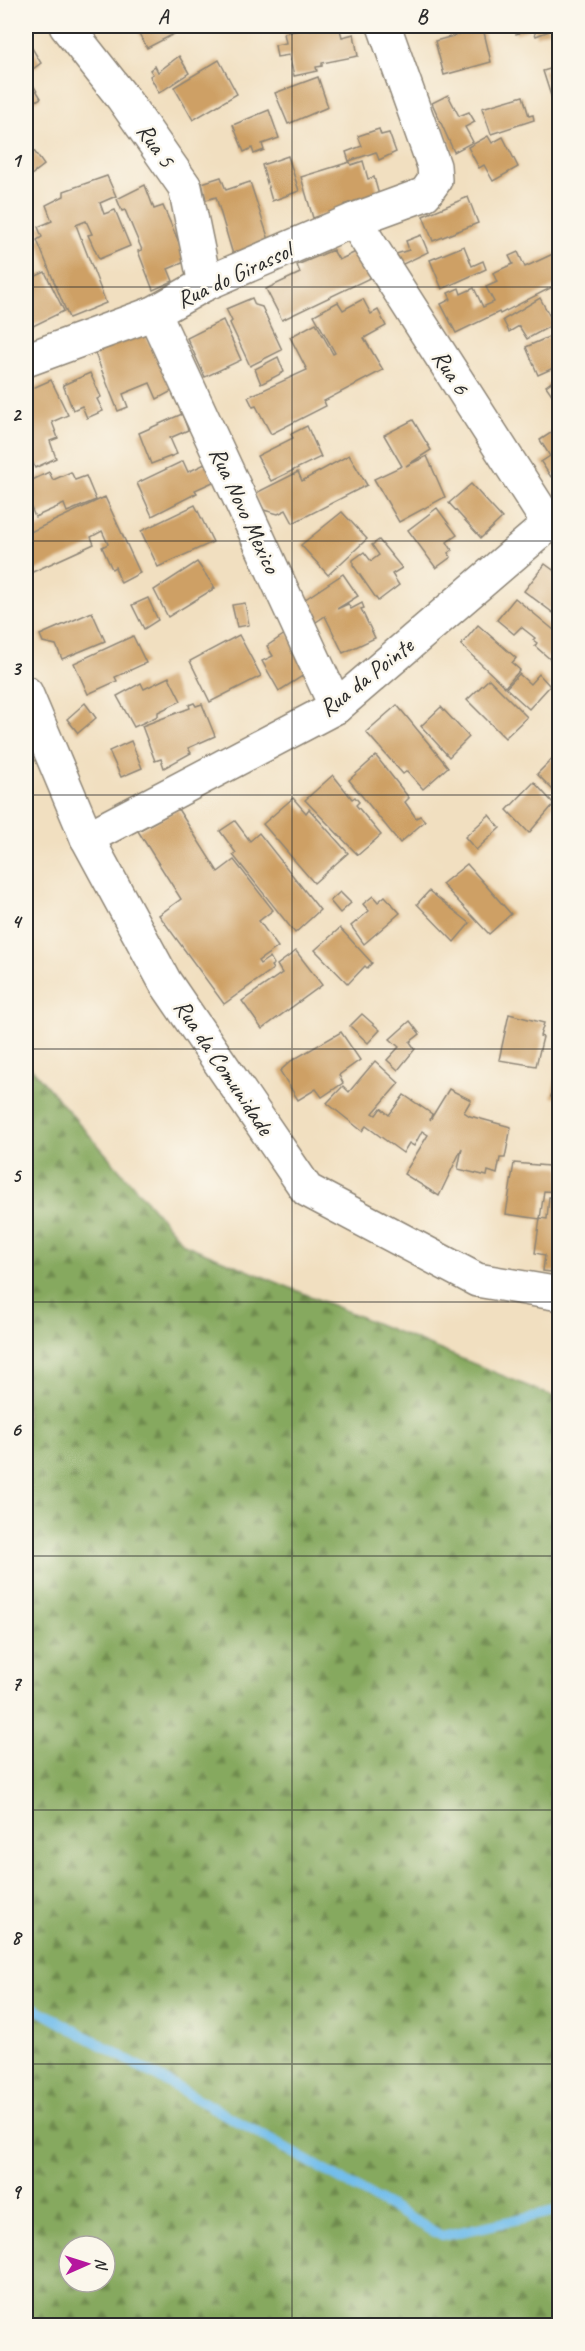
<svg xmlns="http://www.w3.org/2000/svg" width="585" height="2351" viewBox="0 0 585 2351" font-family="Caveat,sans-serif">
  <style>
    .forest { fill: url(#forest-firs); stroke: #586a44; stroke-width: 1.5; fill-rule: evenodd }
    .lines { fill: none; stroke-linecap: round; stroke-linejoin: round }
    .stream { stroke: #72bdeb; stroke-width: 10 }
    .building { fill: #cea065 }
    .minor-casing { stroke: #8e8576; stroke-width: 36 }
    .minor { stroke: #fff; stroke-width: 33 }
    .grid { fill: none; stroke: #2b2b2b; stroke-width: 1.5; stroke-opacity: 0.55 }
    .labels { text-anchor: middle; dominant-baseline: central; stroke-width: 5; stroke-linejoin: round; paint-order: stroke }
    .street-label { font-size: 24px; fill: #2b2b2b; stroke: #fbf7ec }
    .neatline { fill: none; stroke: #2b2b2b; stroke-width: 2 }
    .grid-label { font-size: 20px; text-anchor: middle; font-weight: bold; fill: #2b2b2b }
  </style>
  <defs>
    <pattern id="forest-firs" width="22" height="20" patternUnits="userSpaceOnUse" patternTransform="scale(1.5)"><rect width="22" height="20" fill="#86a95e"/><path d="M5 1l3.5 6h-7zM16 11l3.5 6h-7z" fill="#6e8a4e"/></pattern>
  </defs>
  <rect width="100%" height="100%" fill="#fbf7ec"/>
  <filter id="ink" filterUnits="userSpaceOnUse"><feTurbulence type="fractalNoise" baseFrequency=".0167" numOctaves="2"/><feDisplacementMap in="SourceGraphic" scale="12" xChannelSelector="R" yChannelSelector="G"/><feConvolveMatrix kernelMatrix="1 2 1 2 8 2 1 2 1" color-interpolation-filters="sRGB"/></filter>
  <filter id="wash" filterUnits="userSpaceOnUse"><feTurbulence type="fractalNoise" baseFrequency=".008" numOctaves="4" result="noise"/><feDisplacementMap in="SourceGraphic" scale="24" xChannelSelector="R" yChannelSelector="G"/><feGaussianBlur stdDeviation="1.35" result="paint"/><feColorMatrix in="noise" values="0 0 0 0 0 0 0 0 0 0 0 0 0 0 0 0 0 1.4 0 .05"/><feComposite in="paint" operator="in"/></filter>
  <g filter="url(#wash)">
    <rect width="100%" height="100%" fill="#f1dfc0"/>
    <path class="forest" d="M26,1062L184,1244L559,1399V2325H26ZM69,2246H105V2282H69Z"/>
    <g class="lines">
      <polyline class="stream" points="26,2009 35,2008 442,2236 560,2210"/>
    </g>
    <g id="blocks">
      <g class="building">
        <polygon points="135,26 170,26 174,34 147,48"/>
        <polygon points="300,26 314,26 306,28 307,30 339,26 342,37 354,34 358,56 322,63 322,66 316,67 317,71 294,76 289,55 277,57 275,45 286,43 284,33 301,30"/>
        <polygon points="514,26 547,26 549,31 536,36 533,28 516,34"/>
        <polygon points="483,28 491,62 444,75 435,41"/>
        <polygon points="26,38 41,63 26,74"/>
        <polygon points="179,56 189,73 159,93 150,76 153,74 150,70 155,66 158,72"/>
        <polygon points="219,60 237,94 193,120 174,87"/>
        <polygon points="560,66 560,96 552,99 543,71"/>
        <polygon points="28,77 41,98 26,107 26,79"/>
        <polygon points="318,77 328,107 288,124 275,93"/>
        <polygon points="448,95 459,116 469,112 475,122 465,127 473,142 454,152 432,103"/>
        <polygon points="523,96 529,116 533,115 534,120 491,134 482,108"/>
        <polygon points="269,110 279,138 262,144 264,150 254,154 252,148 244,152 233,125"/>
        <polygon points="379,129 381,135 389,133 396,152 379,160 376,152 349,161 346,152 362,146 358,136"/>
        <polygon points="488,136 492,143 503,137 518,167 493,181 484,165 479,168 468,147"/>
        <polygon points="26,147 30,154 34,151 44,165 26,179"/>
        <polygon points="288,156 299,191 272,201 262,165"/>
        <polygon points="363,161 368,179 374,177 380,199 364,205 362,199 346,204 347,207 313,218 301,177 350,162 351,165"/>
        <polygon points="107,176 116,196 100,203 104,214 115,210 130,246 99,259 88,235 92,234 86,221 76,225 106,303 69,318 37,240 42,237 38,227 52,221 46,205 64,196 64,191"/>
        <polygon points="221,177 226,190 250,182 270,243 234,258 216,197 206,200 202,183"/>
        <polygon points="145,185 154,209 163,206 187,261 168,269 173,281 153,290 138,251 142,250 125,210 122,211 117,199"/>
        <polygon points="468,197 478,223 433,241 423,216"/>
        <polygon points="26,218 34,238 26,243"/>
        <polygon points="421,235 428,252 397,267 393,255 409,250 406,241"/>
        <polygon points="464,246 472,266 483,261 486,269 442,289 430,260"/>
        <polygon points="333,250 339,260 360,250 374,276 282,320 266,289 300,273 297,265"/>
        <polygon points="518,252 525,267 555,253 560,262 560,283 500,314 499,312 456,333 441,304 451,299 448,293 459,288 461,294 474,288 483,307 494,302 486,287 497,282 493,273 513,264 509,256"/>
        <polygon points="26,258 32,278 45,272 64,311 31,327 26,315"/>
        <polygon points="252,298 255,305 262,307 282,350 250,366 230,323 232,321 226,309"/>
        <polygon points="540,298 554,324 527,339 519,326 509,332 503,320"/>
        <polygon points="363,299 371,314 378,310 386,326 364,338 383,370 324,401 326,406 271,434 256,406 253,407 248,397 307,370 290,337 316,323 333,354 335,353 314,315 338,302 343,310"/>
        <polygon points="223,320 241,360 205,377 187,338"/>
        <polygon points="560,332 560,365 538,375 526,347"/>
        <polygon points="145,333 172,391 157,399 150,383 123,394 128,407 118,411 94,351"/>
        <polygon points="278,357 284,372 261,384 255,369"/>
        <polygon points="90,373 101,397 97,399 103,411 87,418 82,406 73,410 63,385"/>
        <polygon points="560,376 560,406 546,386"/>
        <polygon points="51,380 68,415 52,422 58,438 50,441 56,458 35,468 26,447 26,391"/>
        <polygon points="182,414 188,430 170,438 177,454 151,464 139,433"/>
        <polygon points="413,420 431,450 406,466 427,456 445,497 399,522 374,479 402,466 384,435"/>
        <polygon points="307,426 321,457 271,481 257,456 293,438 291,434"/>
        <polygon points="560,427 560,471 551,477 541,462 550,456 540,440"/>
        <polygon points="349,455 367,485 293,523 286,510 278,514 264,510 254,494 298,472 302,481"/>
        <polygon points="183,461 188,472 207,463 215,481 195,490 197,493 152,516 137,483"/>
        <polygon points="49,472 53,480 71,472 75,480 86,476 96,500 67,512 64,504 35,517 26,496 26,483"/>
        <polygon points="471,484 502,518 481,538 449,503"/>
        <polygon points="105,497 140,573 121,583 115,567 112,569 102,547 108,544 102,531 91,537 94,544 26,575 26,534"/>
        <polygon points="195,505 213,542 158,567 141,531"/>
        <polygon points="437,508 457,535 447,542 452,550 448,553 451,557 436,568 408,530"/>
        <polygon points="342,512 367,539 328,575 301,545"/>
        <polygon points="379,540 402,568 392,574 399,585 378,601 353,565 353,560 364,552 371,561 379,555 372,545"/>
        <polygon points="197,562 215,588 168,617 154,590"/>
        <polygon points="545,564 560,575 560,618 524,591"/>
        <polygon points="343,574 358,596 337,609 348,604 351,609 362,603 364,608 361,609 375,638 343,653 325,616 316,622 304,600"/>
        <polygon points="148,598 158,620 144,629 132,605"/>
        <polygon points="515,598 560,635 560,649 551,660 535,646 537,643 533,640 535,638 521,627 514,634 497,620"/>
        <polygon points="245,603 249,625 237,627 232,605"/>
        <polygon points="92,612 105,641 62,659 56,645 43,642 40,635"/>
        <polygon points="478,625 516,658 512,663 520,670 505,687 461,645"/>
        <polygon points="288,632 312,670 279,691 262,661 273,656 267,646"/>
        <polygon points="239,635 261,676 210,702 190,661"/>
        <polygon points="133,636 146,663 115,677 117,681 88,694 74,663"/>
        <polygon points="519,674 530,684 539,674 550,686 529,709 506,688"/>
        <polygon points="169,677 181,701 158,712 158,716 134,727 117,696 141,683 144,689"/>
        <polygon points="489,679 527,717 505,738 467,700"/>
        <polygon points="85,703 96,718 78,733 67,719"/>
        <polygon points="194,703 196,706 202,704 215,736 188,748 191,753 164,768 161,759 155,761 142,726 190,708 189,705"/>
        <polygon points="397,705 448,767 423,789 407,771 403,774 366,732"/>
        <polygon points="441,707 469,737 449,757 421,726"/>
        <polygon points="131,741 142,768 121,777 109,751"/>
        <polygon points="560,751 560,797 537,774"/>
        <polygon points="376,756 409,798 405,802 416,818 420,816 425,821 400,843 349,780"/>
        <polygon points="333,775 352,799 355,797 359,802 356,805 381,835 358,855 305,800"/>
        <polygon points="534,782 554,804 529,833 507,810"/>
        <polygon points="293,798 306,813 309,809 348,853 314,883 263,824"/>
        <polygon points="178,809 218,872 234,860 273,910 259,921 278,947 258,961 260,964 270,957 274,964 271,966 273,969 224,1004 159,915 181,899 138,831"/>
        <polygon points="489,815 500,828 476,850 465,837"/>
        <polygon points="235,821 250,841 259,833 320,910 295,933 233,855 236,853 220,831"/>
        <polygon points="467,864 511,914 489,934 442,884"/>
        <polygon points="429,891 470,923 454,942 417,904"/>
        <polygon points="340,892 351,903 340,913 330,901"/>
        <polygon points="373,896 378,902 385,896 400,913 364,944 351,926 369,911 363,904"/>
        <polygon points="340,928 372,963 367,968 365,966 348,984 315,950"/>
        <polygon points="296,951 322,985 262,1029 242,1001 282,973 277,965"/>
        <polygon points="362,1014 380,1030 368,1043 350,1026"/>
        <polygon points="509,1014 544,1023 540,1036 543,1037 536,1066 499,1060"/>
        <polygon points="410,1021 420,1034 410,1042 415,1049 398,1070 387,1060 399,1047 390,1039"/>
        <polygon points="341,1032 360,1060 339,1075 343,1083 322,1097 316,1089 298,1100 280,1071 291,1061"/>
        <polygon points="375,1061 399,1083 373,1113 376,1115 381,1108 389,1115 404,1095 432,1114 430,1120 449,1089 471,1100 464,1112 470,1116 511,1127 505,1158 500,1158 497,1174 488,1171 487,1176 458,1169 462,1148 439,1196 404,1174 428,1135 422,1131 414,1146 409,1143 403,1153 366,1126 362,1131 327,1103 343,1086 349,1092"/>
        <polygon points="559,1066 560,1066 560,1099 551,1097"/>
        <polygon points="514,1163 560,1167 560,1192 544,1191 540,1219 506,1214"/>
        <polygon points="549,1197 560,1198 560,1273 543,1271 545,1255 535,1253 540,1218 547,1219"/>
      </g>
    </g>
  </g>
  <g filter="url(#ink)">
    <use href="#blocks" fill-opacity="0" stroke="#8e8576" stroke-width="1.5"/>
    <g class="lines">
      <g class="minor-casing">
        <g id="minor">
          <polyline points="66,26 122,97 185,187 205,284"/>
          <polyline points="354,220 549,524"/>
          <polyline points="154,313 336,707"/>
          <polyline points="26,360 154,313 205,284 354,220 425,194 435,180 434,166 384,26"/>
          <polyline points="26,693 87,838 165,982 307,1190 477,1280 560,1294"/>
          <polyline points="87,838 336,707 549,524 560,518"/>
        </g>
      </g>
      <use href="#minor" class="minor"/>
    </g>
  </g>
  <path class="grid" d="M292,26V2326M26,287H560M26,541H560M26,795H560M26,1049H560M26,1302H560M26,1556H560M26,1810H560M26,2064H560"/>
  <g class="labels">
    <g class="street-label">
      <text transform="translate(156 145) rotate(55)">Rua 5</text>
      <text transform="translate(234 275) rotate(-25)">Rua do Girassol</text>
      <text transform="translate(451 372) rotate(57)">Rua 6</text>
      <text transform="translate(245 510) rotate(65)">Rua Novo Mexico</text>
      <text transform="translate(366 677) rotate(-38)">Rua da Pointe</text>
      <text transform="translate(224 1067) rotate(56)">Rua da Comunidade</text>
    </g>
  </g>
  <rect width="585" height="2351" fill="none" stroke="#fbf7ec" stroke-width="66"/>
  <g transform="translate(87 2264) rotate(87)"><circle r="28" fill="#fbf7ec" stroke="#a8a59f" stroke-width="1.5"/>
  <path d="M0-4.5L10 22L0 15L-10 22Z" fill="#b5179e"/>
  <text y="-9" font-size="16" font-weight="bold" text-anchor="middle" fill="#2b2b2b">N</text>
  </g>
  <rect x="33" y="33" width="519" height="2285" class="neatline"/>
  <g class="grid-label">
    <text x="163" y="23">A</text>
    <text x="422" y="23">B</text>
    <text x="16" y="167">1</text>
    <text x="16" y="421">2</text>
    <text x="16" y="675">3</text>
    <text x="16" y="928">4</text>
    <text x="16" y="1182">5</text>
    <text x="16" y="1436">6</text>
    <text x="16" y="1690">7</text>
    <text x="16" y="1944">8</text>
    <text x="16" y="2198">9</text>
  </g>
</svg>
